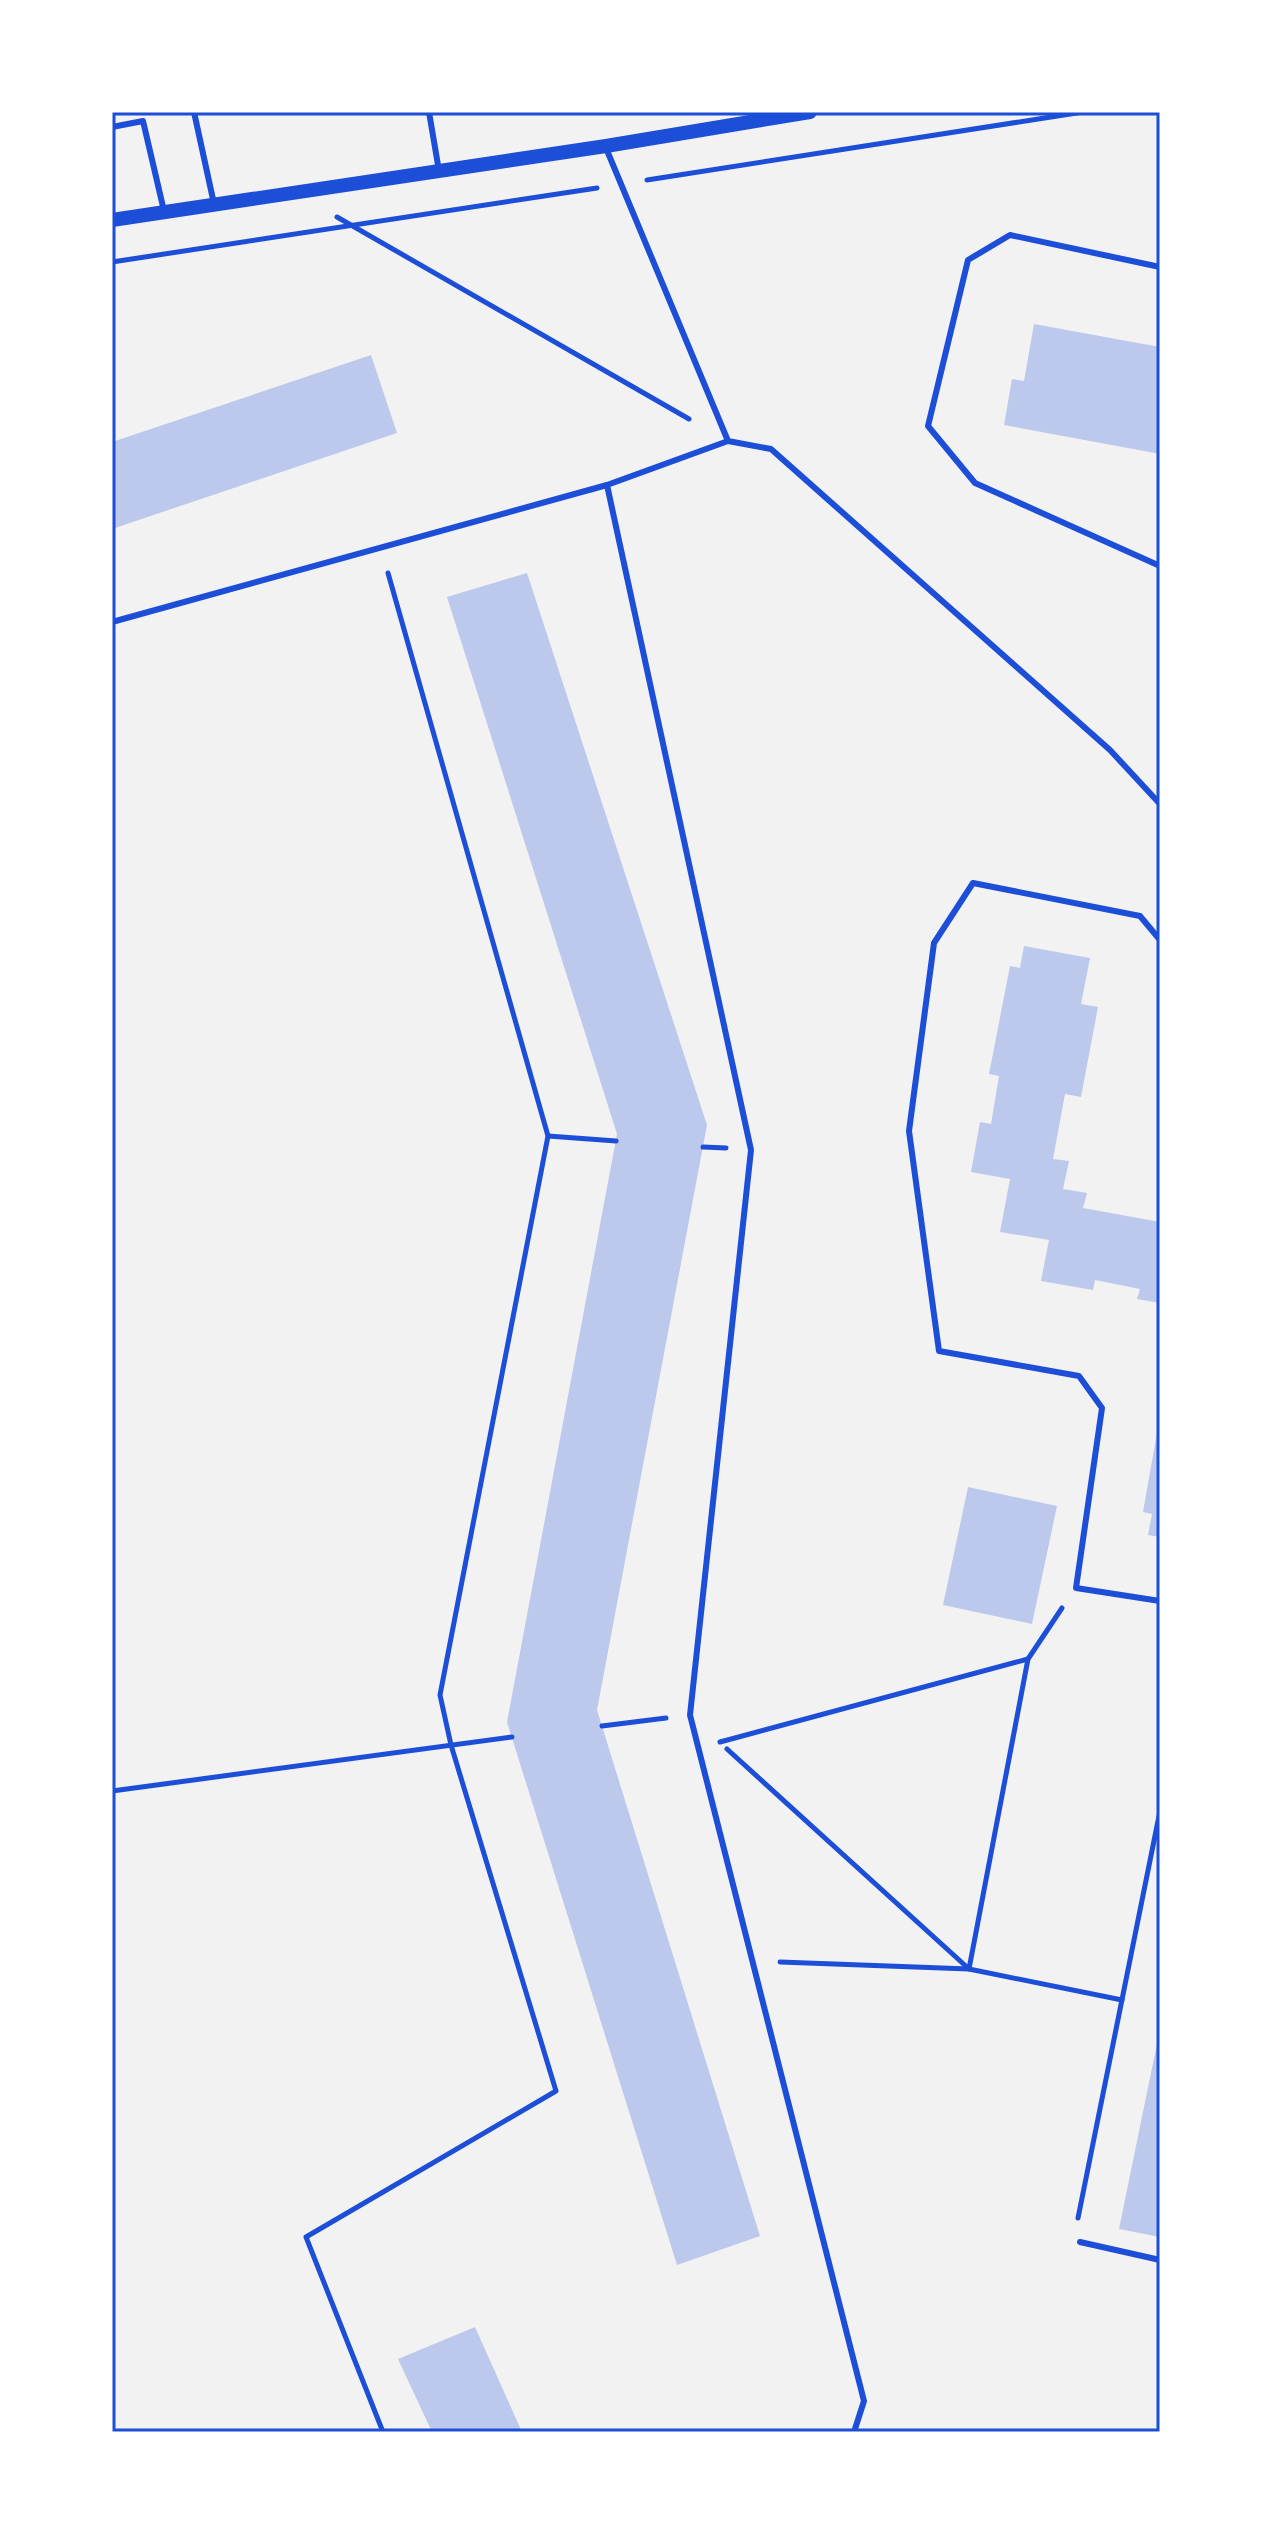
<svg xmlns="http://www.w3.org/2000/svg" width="1272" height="2544" viewBox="0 0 1272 2544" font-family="Raleway,sans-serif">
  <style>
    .building { fill: #bdc9ec }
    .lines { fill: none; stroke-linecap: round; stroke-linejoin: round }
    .path { stroke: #1d4ed8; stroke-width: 5 }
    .service { stroke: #1d4ed8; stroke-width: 6 }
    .tertiary { stroke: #1d4ed8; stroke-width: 14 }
    .neatline { fill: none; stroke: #1d4ed8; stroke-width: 3 }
  </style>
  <rect width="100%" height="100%" fill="#f2f2f2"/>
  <g class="building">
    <polygon points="1034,324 1160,347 1160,454 1004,425 1012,379 1024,381"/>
    <polygon points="371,355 397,433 112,529 112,442"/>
    <polygon points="527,573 707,1125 597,1710 760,2236 677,2265 507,1722 617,1134 447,597"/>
    <polygon points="1024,946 1090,958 1081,1004 1098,1007 1081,1097 1065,1094 1053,1159 1069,1161 1063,1189 1087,1193 1083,1208 1160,1222 1160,1303 1137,1299 1140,1289 1095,1280 1093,1290 1041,1281 1049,1240 1000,1232 1010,1179 971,1172 980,1122 991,1124 999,1076 989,1074 1010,966 1020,968"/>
    <polygon points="1158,1427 1160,1427 1160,1537 1148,1535 1152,1514 1143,1512"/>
    <polygon points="968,1487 1057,1506 1032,1624 943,1605"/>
    <polygon points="1159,2034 1160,2034 1160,2237 1119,2229"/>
    <polygon points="475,2327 522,2432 432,2432 398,2359"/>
  </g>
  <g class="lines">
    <g class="path">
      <polyline points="647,180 1083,112"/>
      <polyline points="337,217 689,419"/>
      <polyline points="112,262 597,188"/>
      <polyline points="548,1136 616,1141"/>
      <polyline points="703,1147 726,1148"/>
      <polyline points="602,1726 666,1718"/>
      <polyline points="720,1742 1028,1659"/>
      <polyline points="727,1749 969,1969 1122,2000"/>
      <polyline points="112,1791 512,1737"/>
      <polyline points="780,1962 969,1969 1028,1659 1062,1608"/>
      <polyline points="1078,2218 1160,1811"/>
      <polyline points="383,2432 306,2237 556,2091 451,1745 440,1695 548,1136 388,573"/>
    </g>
    <g class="service">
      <polyline points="194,112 214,204"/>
      <polyline points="429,112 439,171"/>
      <polyline points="112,127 143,121 164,211"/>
      <polyline points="606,148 728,441 771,449 1110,750 1160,804"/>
      <polyline points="1160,267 1010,235 968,260 928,426 975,483 1160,566"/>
      <polyline points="607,485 751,1150 690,1715 864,2401 854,2432"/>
      <polyline points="112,622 607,485 728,441"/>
      <polyline points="1160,940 1140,916 973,883 934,943 909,1131 939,1351 1079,1376 1102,1408 1076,1588 1160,1601"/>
      <polyline points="1080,2242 1160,2260"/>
    </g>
    <polyline class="tertiary" points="112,220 606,146 810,112"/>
  </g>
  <rect width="1272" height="2544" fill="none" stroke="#ffffff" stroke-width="228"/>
  <rect x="114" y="114" width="1044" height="2316" class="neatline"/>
</svg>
